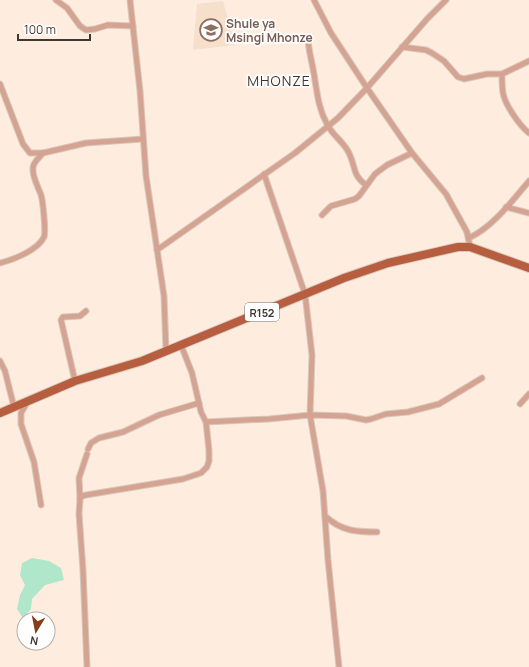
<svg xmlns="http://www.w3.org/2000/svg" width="529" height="667" viewBox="0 0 529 667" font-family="Manrope,sans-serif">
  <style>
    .built { fill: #f6dfcb }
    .green { fill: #b0e6ca }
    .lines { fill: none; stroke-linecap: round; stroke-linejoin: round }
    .street-casing { stroke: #d8c9bc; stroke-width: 7 }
    .primary-casing { stroke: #d8c9bc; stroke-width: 10 }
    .street { stroke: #d5a392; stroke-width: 5 }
    .primary { stroke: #b65e3f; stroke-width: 8 }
    .labels { text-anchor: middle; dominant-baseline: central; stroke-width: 3.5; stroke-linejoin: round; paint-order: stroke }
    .shield { fill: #fefefe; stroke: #78736f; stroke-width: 1 }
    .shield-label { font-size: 11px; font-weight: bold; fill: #3e3832 }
    .education-label { font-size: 12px; font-weight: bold; fill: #785e54; stroke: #fefefe; text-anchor: start }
    .quarter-label { font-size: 14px; letter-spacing: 1px; fill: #3e3832; stroke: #fefefe }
  </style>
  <rect width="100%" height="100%" fill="#feeddf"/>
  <polygon class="built" points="223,1 235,45 193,50 197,4"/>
  <polygon class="green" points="32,558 49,561 61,568 64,580 45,585 32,599 31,609 23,618 17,609 20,595 25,585 20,575 22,563"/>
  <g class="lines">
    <g class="street-casing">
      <g id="street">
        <polyline points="56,0 67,8 80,26 86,30 95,29 108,25 133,26"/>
        <polyline points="130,0 140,91 146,176 164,296 166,350"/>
        <polyline points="314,0 331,33 367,88 412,153 446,194 467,232 470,247"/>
        <path d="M308,40C309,52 312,62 314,74C317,91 318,108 327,124C332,135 344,142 349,153C356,167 352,175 366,185"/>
        <polyline points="402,47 426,50 432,53 444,61 458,77 464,79 487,74 502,74 529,61"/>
        <path d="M502,74C502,80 502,87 503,93C505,105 520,126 529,133"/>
        <polyline points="0,84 23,144 30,153 43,153 86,143 143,139"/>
        <polyline points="264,174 305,294 312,355 310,415 323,491 328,560 339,667"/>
        <polyline points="506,207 529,213"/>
        <polyline points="322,215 331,206 355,199 359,196 375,174 387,165 412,153"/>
        <path d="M469,238C493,227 512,201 529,181"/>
        <polyline points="157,250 295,153 338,118 367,88 427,19 446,0"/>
        <path d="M0,263C13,260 38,250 44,237C46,232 43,201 41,195C38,186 32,177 33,168C33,162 40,157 43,153"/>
        <polyline points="0,361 5,371 14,407"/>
        <polyline points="75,381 61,320 63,317 80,316 86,311"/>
        <polyline points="28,401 21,413 21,424 34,462 41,505"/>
        <polyline points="520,404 529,394"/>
        <polyline points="206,422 269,419 310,415 346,416 366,420 371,419 386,414 408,412 439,404 482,378"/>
        <polyline points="88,449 91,443 99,438 123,432 159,415 199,403"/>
        <polyline points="80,499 79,478 87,454"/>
        <path d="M326,517C342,531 356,532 377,532"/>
        <polyline points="87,667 83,570 79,514 80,499 82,496 86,495 183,479 201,473 207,467 209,461 209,450 206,422 201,412 192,373 181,345"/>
      </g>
    </g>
    <g class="primary-casing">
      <polyline id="primary" points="0,413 75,381 142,361 344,278 388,263 458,247 470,247 529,268"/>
    </g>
    <use href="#street" class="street"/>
    <use href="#primary" class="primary"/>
  </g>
  <defs>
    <g id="school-ring" transform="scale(1.15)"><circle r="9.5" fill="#fefefe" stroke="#8d6e63" stroke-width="1.5"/><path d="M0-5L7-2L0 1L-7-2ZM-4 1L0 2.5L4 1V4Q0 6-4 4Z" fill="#8d6e63"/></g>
  </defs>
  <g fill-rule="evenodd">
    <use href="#school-ring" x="211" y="30"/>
  </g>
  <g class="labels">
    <rect class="shield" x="245" y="303" width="34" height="18" rx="3"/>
    <g class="shield-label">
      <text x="262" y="312">R152</text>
    </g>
    <g class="education-label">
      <text x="226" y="23">Shule ya<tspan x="226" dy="14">Msingi Mhonze</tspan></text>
    </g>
    <g class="quarter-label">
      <text x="279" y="80">MHONZE</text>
    </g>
  </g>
  <g transform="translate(36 631) rotate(190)"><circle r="19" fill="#fefefe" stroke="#b1afac"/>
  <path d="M0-3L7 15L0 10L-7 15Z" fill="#853e1a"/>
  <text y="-6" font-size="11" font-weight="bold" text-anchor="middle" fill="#3e3832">N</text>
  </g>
  <path d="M18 34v6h72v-6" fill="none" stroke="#3e3832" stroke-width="2"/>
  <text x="24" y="34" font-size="12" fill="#3e3832" stroke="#fefefe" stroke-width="3" paint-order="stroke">100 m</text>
</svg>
